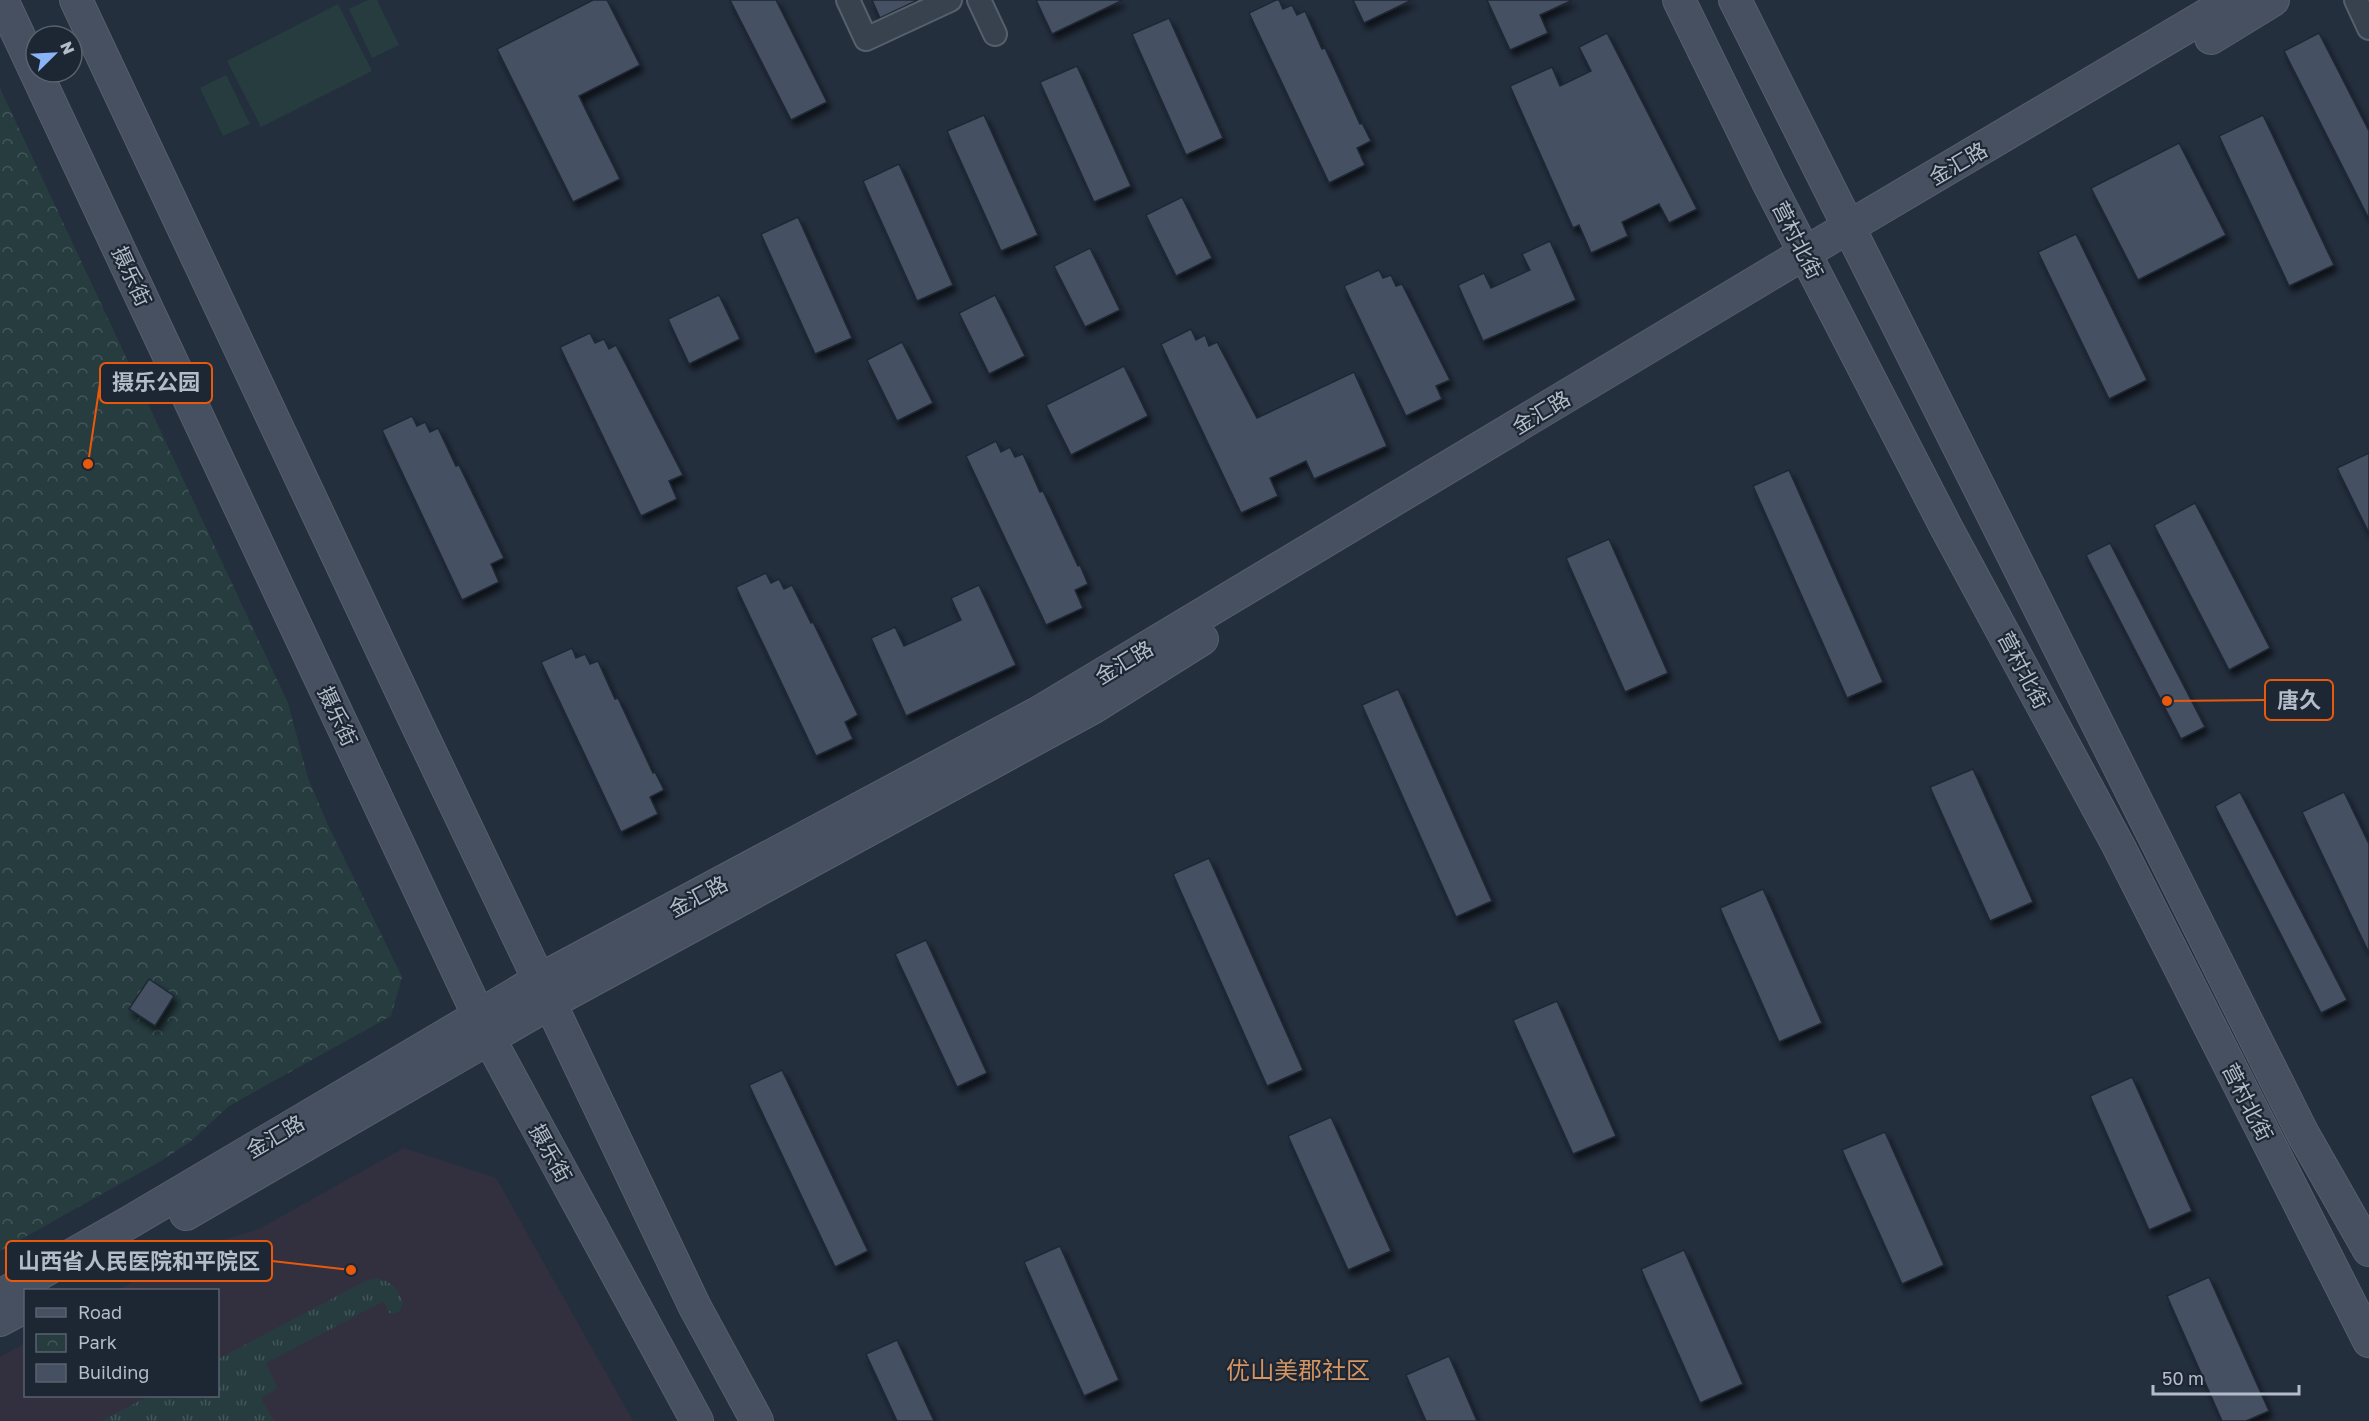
<svg xmlns="http://www.w3.org/2000/svg" width="2369" height="1421" viewBox="0 0 2369 1421" font-family="'Golos Text','Noto Sans SC',sans-serif">
  <style>
    .medical { fill: #32303f }
    .grass { fill: url(#grass-tufts) }
    .park { fill: url(#park-crowns) }
    .garden { fill: #263c3f }
    .building { fill: #455162; stroke: #1f2835; stroke-width: 1.5; filter: url(#shadow) }
    .lines { fill: none; stroke-linecap: round; stroke-linejoin: round }
    .street-casing { stroke: #565f6c; stroke-width: 26 }
    .secondary-casing { stroke: #565f6c; stroke-width: 34 }
    .street { stroke: #38414e; stroke-width: 22 }
    .secondary { stroke: #465061; stroke-width: 32 }
    .labels { text-anchor: middle; dominant-baseline: central; stroke-width: 4.5; stroke-linejoin: round; paint-order: stroke }
    .street-label { font-size: 21px; fill: #b4bcc9; stroke: #1d2633 }
    .quarter-label { font-size: 24px; fill: #d59563; stroke: #1d2633 }
    .leader { fill: none; stroke: #e8590c; stroke-width: 2 }
    .callout-dot { fill: #e8590c; stroke: #1d2633; stroke-width: 2 }
    .callout { fill: #1d2633; stroke: #e8590c; stroke-width: 2 }
    .callout-label { font-size: 22px; text-anchor: middle; font-weight: bold; fill: #b4bcc9 }
  </style>
  <defs>
    <pattern id="grass-tufts" width="24" height="20" patternUnits="userSpaceOnUse" patternTransform="scale(1.5)"><rect width="24" height="20" fill="#263c3f"/><path d="M3 7l-1-3M5 7V3M7 7l1-3M15 17l-1-3M17 17v-4M19 17l1-3" fill="none" stroke="#435659"/></pattern>
    <pattern id="park-crowns" width="20" height="18" patternUnits="userSpaceOnUse" patternTransform="scale(1.5)"><rect width="20" height="18" fill="#263c3f"/><path d="M2 6a3 3 0 1 1 6 0M12 15a3 3 0 1 1 6 0" fill="none" stroke="#435659"/></pattern>
    <filter id="shadow"><feDropShadow dx="3.5" dy="6" stdDeviation="3" flood-color="#0009"/></filter>
  </defs>
  <rect width="100%" height="100%" fill="#242f3e"/>
  <polygon class="medical" points="404,1148 496,1178 633,1421 0,1421 0,1357 25,1343 26,1396 218,1396 218,1290 118,1290 190,1250 259,1229"/>
  <path class="grass" d="M378,1278C394,1284 396,1286 403,1302L400,1311L395,1314L389,1313L384,1301L266,1363L278,1388L261,1398L274,1421H101L149,1396H218V1359L367,1280Z"/>
  <polygon class="park" points="0,88 288,703 308,778 328,825 402,977 391,1016 229,1106 191,1141 161,1161 0,1251"/>
  <g class="garden">
    <polygon points="368,0 377,0 399,45 372,58 349,9"/>
    <polygon points="338,4 372,71 261,127 227,61"/>
    <polygon points="226,75 250,124 223,136 200,88"/>
  </g>
  <g class="building">
    <polygon points="593,0 607,0 640,65 579,96 620,179 573,202 497,49"/>
    <polygon points="730,0 776,0 827,102 791,120"/>
    <polygon points="872,0 918,0 880,18"/>
    <polygon points="1036,0 1123,0 1052,34"/>
    <polygon points="1276,0 1279,0 1283,9 1292,5 1297,15 1305,11 1322,49 1325,48 1360,124 1362,123 1371,141 1357,148 1365,165 1329,183 1249,13"/>
    <polygon points="1353,0 1412,0 1364,23"/>
    <polygon points="1487,0 1573,0 1540,15 1548,33 1510,50"/>
    <polygon points="1169,18 1223,138 1186,155 1132,34"/>
    <polygon points="1607,33 1697,209 1669,223 1659,204 1622,222 1628,236 1591,253 1579,225 1573,228 1510,86 1552,67 1560,86 1591,71 1579,47"/>
    <polygon points="2319,33 2369,131 2369,219 2284,51"/>
    <polygon points="1077,66 1131,186 1094,202 1040,82"/>
    <polygon points="984,115 1038,235 1001,251 947,131"/>
    <polygon points="2263,115 2334,265 2289,286 2219,136"/>
    <polygon points="2179,143 2226,235 2138,280 2091,188"/>
    <polygon points="899,164 953,285 917,301 863,181"/>
    <polygon points="1182,197 1212,258 1176,276 1146,215"/>
    <polygon points="798,217 852,338 815,354 761,234"/>
    <polygon points="2076,234 2147,380 2109,399 2038,252"/>
    <polygon points="1550,241 1576,300 1483,341 1458,285 1484,273 1491,288 1530,270 1522,254"/>
    <polygon points="1090,248 1120,310 1085,327 1054,266"/>
    <polygon points="1379,270 1383,278 1391,275 1396,286 1402,284 1450,380 1436,386 1442,399 1406,416 1344,286"/>
    <polygon points="719,295 740,339 689,364 668,319"/>
    <polygon points="995,295 1025,356 989,374 959,313"/>
    <polygon points="1191,329 1196,340 1205,335 1209,346 1217,342 1257,418 1354,372 1387,446 1314,479 1306,461 1270,478 1278,496 1241,513 1161,344"/>
    <polygon points="590,333 595,343 604,339 609,349 616,345 683,475 669,481 677,499 641,516 560,347"/>
    <polygon points="902,342 933,403 897,421 867,360"/>
    <polygon points="1124,366 1148,416 1071,455 1046,405"/>
    <polygon points="412,416 417,426 425,422 430,432 438,428 456,466 459,465 504,558 491,564 499,582 462,600 382,430"/>
    <polygon points="996,441 1001,452 1010,447 1015,457 1023,454 1040,492 1043,491 1078,566 1080,565 1088,584 1075,590 1083,608 1046,625 966,456"/>
    <polygon points="2369,453 2369,533 2337,468"/>
    <polygon points="1789,470 1883,682 1847,698 1753,486"/>
    <polygon points="2195,503 2270,648 2229,670 2154,525"/>
    <polygon points="1609,539 1668,673 1625,692 1566,558"/>
    <polygon points="2110,543 2205,727 2181,739 2086,555"/>
    <polygon points="766,573 771,583 779,579 784,589 792,585 811,623 813,622 858,715 845,722 853,739 816,756 736,587"/>
    <polygon points="979,585 1016,665 906,716 871,638 895,627 904,646 961,620 951,598"/>
    <polygon points="572,648 576,658 585,654 590,664 598,661 615,699 618,698 653,773 655,772 664,790 650,797 658,814 621,832 541,662"/>
    <polygon points="1398,689 1492,901 1456,917 1362,705"/>
    <polygon points="1973,769 2033,902 1990,921 1930,787"/>
    <polygon points="2240,792 2347,1000 2321,1013 2215,806"/>
    <polygon points="2344,792 2369,844 2369,953 2302,812"/>
    <polygon points="1209,858 1303,1070 1267,1086 1173,874"/>
    <polygon points="1763,889 1822,1023 1779,1042 1720,908"/>
    <polygon points="926,940 987,1073 957,1087 895,954"/>
    <polygon points="149,979 174,996 155,1026 129,1009"/>
    <polygon points="1557,1001 1616,1136 1573,1154 1513,1020"/>
    <polygon points="782,1070 868,1251 835,1267 749,1085"/>
    <polygon points="2132,1077 2192,1211 2149,1230 2090,1096"/>
    <polygon points="1331,1117 1391,1251 1348,1270 1288,1136"/>
    <polygon points="1885,1132 1944,1265 1902,1284 1842,1150"/>
    <polygon points="1060,1246 1119,1380 1084,1396 1024,1262"/>
    <polygon points="1684,1250 1743,1384 1700,1403 1641,1269"/>
    <polygon points="2209,1277 2269,1411 2246,1421 2222,1421 2167,1296"/>
    <polygon points="897,1340 934,1421 897,1421 866,1354"/>
    <polygon points="1449,1356 1477,1421 1426,1421 1406,1375"/>
  </g>
  <g class="lines">
    <g class="street-casing">
      <g id="street">
        <polyline points="848,0 866,39 950,0"/>
        <polyline points="979,0 995,34"/>
        <polyline points="2356,0 2369,28"/>
      </g>
    </g>
    <g class="secondary-casing">
      <g id="secondary">
        <polyline points="2,0 490,1040 697,1421"/>
        <polyline points="76,0 414,718 695,1307 757,1421"/>
        <polyline points="1679,0 1769,184 1947,529 2118,845 2369,1341"/>
        <polyline points="1735,0 2303,1134 2369,1250"/>
        <polyline points="2211,38 2273,0"/>
        <polyline points="186,1214 550,1003 1092,708 1202,639"/>
        <polyline points="0,1296 130,1222 539,980 1038,713 1830,238 2232,0"/>
        <polyline points="0,1320 26,1306"/>
      </g>
    </g>
    <use href="#street" class="street"/>
    <use href="#secondary" class="secondary"/>
  </g>
  <g class="labels">
    <g class="street-label">
      <text transform="translate(1958 163) rotate(-30)">金汇路</text>
      <text transform="translate(1798 240) rotate(63)">营村北街</text>
      <text transform="translate(132 276) rotate(65)">摄乐街</text>
      <text transform="translate(1541 412) rotate(-31)">金汇路</text>
      <text transform="translate(1124 662) rotate(-31)">金汇路</text>
      <text transform="translate(2024 670) rotate(62)">营村北街</text>
      <text transform="translate(338 716) rotate(65)">摄乐街</text>
      <text transform="translate(698 896) rotate(-28)">金汇路</text>
      <text transform="translate(2248 1102) rotate(63)">营村北街</text>
      <text transform="translate(275 1136) rotate(-30)">金汇路</text>
      <text transform="translate(551 1153) rotate(61)">摄乐街</text>
    </g>
    <g class="quarter-label">
      <text x="1298" y="1369">优山美郡社区</text>
    </g>
  </g>
  <path class="leader" d="M88 464L100 383M2167 701L2265 700M351 1270L272 1261"/>
  <g class="callout-dot">
    <circle cx="88" cy="464" r="6"/>
    <circle cx="2167" cy="701" r="6"/>
    <circle cx="351" cy="1270" r="6"/>
  </g>
  <g class="callout">
    <rect x="100" y="363" width="112" height="40" rx="6"/>
    <rect x="2265" y="680" width="68" height="40" rx="6"/>
    <rect x="6" y="1241" width="266" height="40" rx="6"/>
  </g>
  <g class="callout-label">
    <text x="156" y="390">摄乐公园</text>
    <text x="2299" y="708">唐久</text>
    <text x="139" y="1269">山西省人民医院和平院区</text>
  </g>
  <rect x="24" y="1289" width="195" height="108" fill="#1d2633" stroke="#59626f" stroke-width="1.5"/>
  <rect x="36" y="1308" width="30" height="9" fill="#465061" stroke="#59626f" stroke-width="1.5"/>
  <text x="78" y="1319" font-size="18" fill="#b4bcc9">Road</text>
  <rect x="36" y="1334" width="30" height="18" fill="url(#park-crowns)" stroke="#59626f" stroke-width="1.5"/>
  <text x="78" y="1349" font-size="18" fill="#b4bcc9">Park</text>
  <rect x="36" y="1364" width="30" height="18" fill="#455162" stroke="#59626f" stroke-width="1.5"/>
  <text x="78" y="1379" font-size="18" fill="#b4bcc9">Building</text>
  <g transform="translate(54 54) rotate(66)"><circle r="28" fill="#1d2633" stroke="#59626f" stroke-width="1.5"/>
  <path d="M0-4.5L10 22L0 15L-10 22Z" fill="#8ab4f8"/>
  <text y="-9" font-size="16" font-weight="bold" text-anchor="middle" fill="#b4bcc9">N</text>
  </g>
  <path d="M2153 1385v9h146v-9" fill="none" stroke="#b4bcc9" stroke-width="3"/>
  <text x="2162" y="1385" font-size="18" fill="#b4bcc9" stroke="#1d2633" stroke-width="4.5" paint-order="stroke">50 m</text>
</svg>
